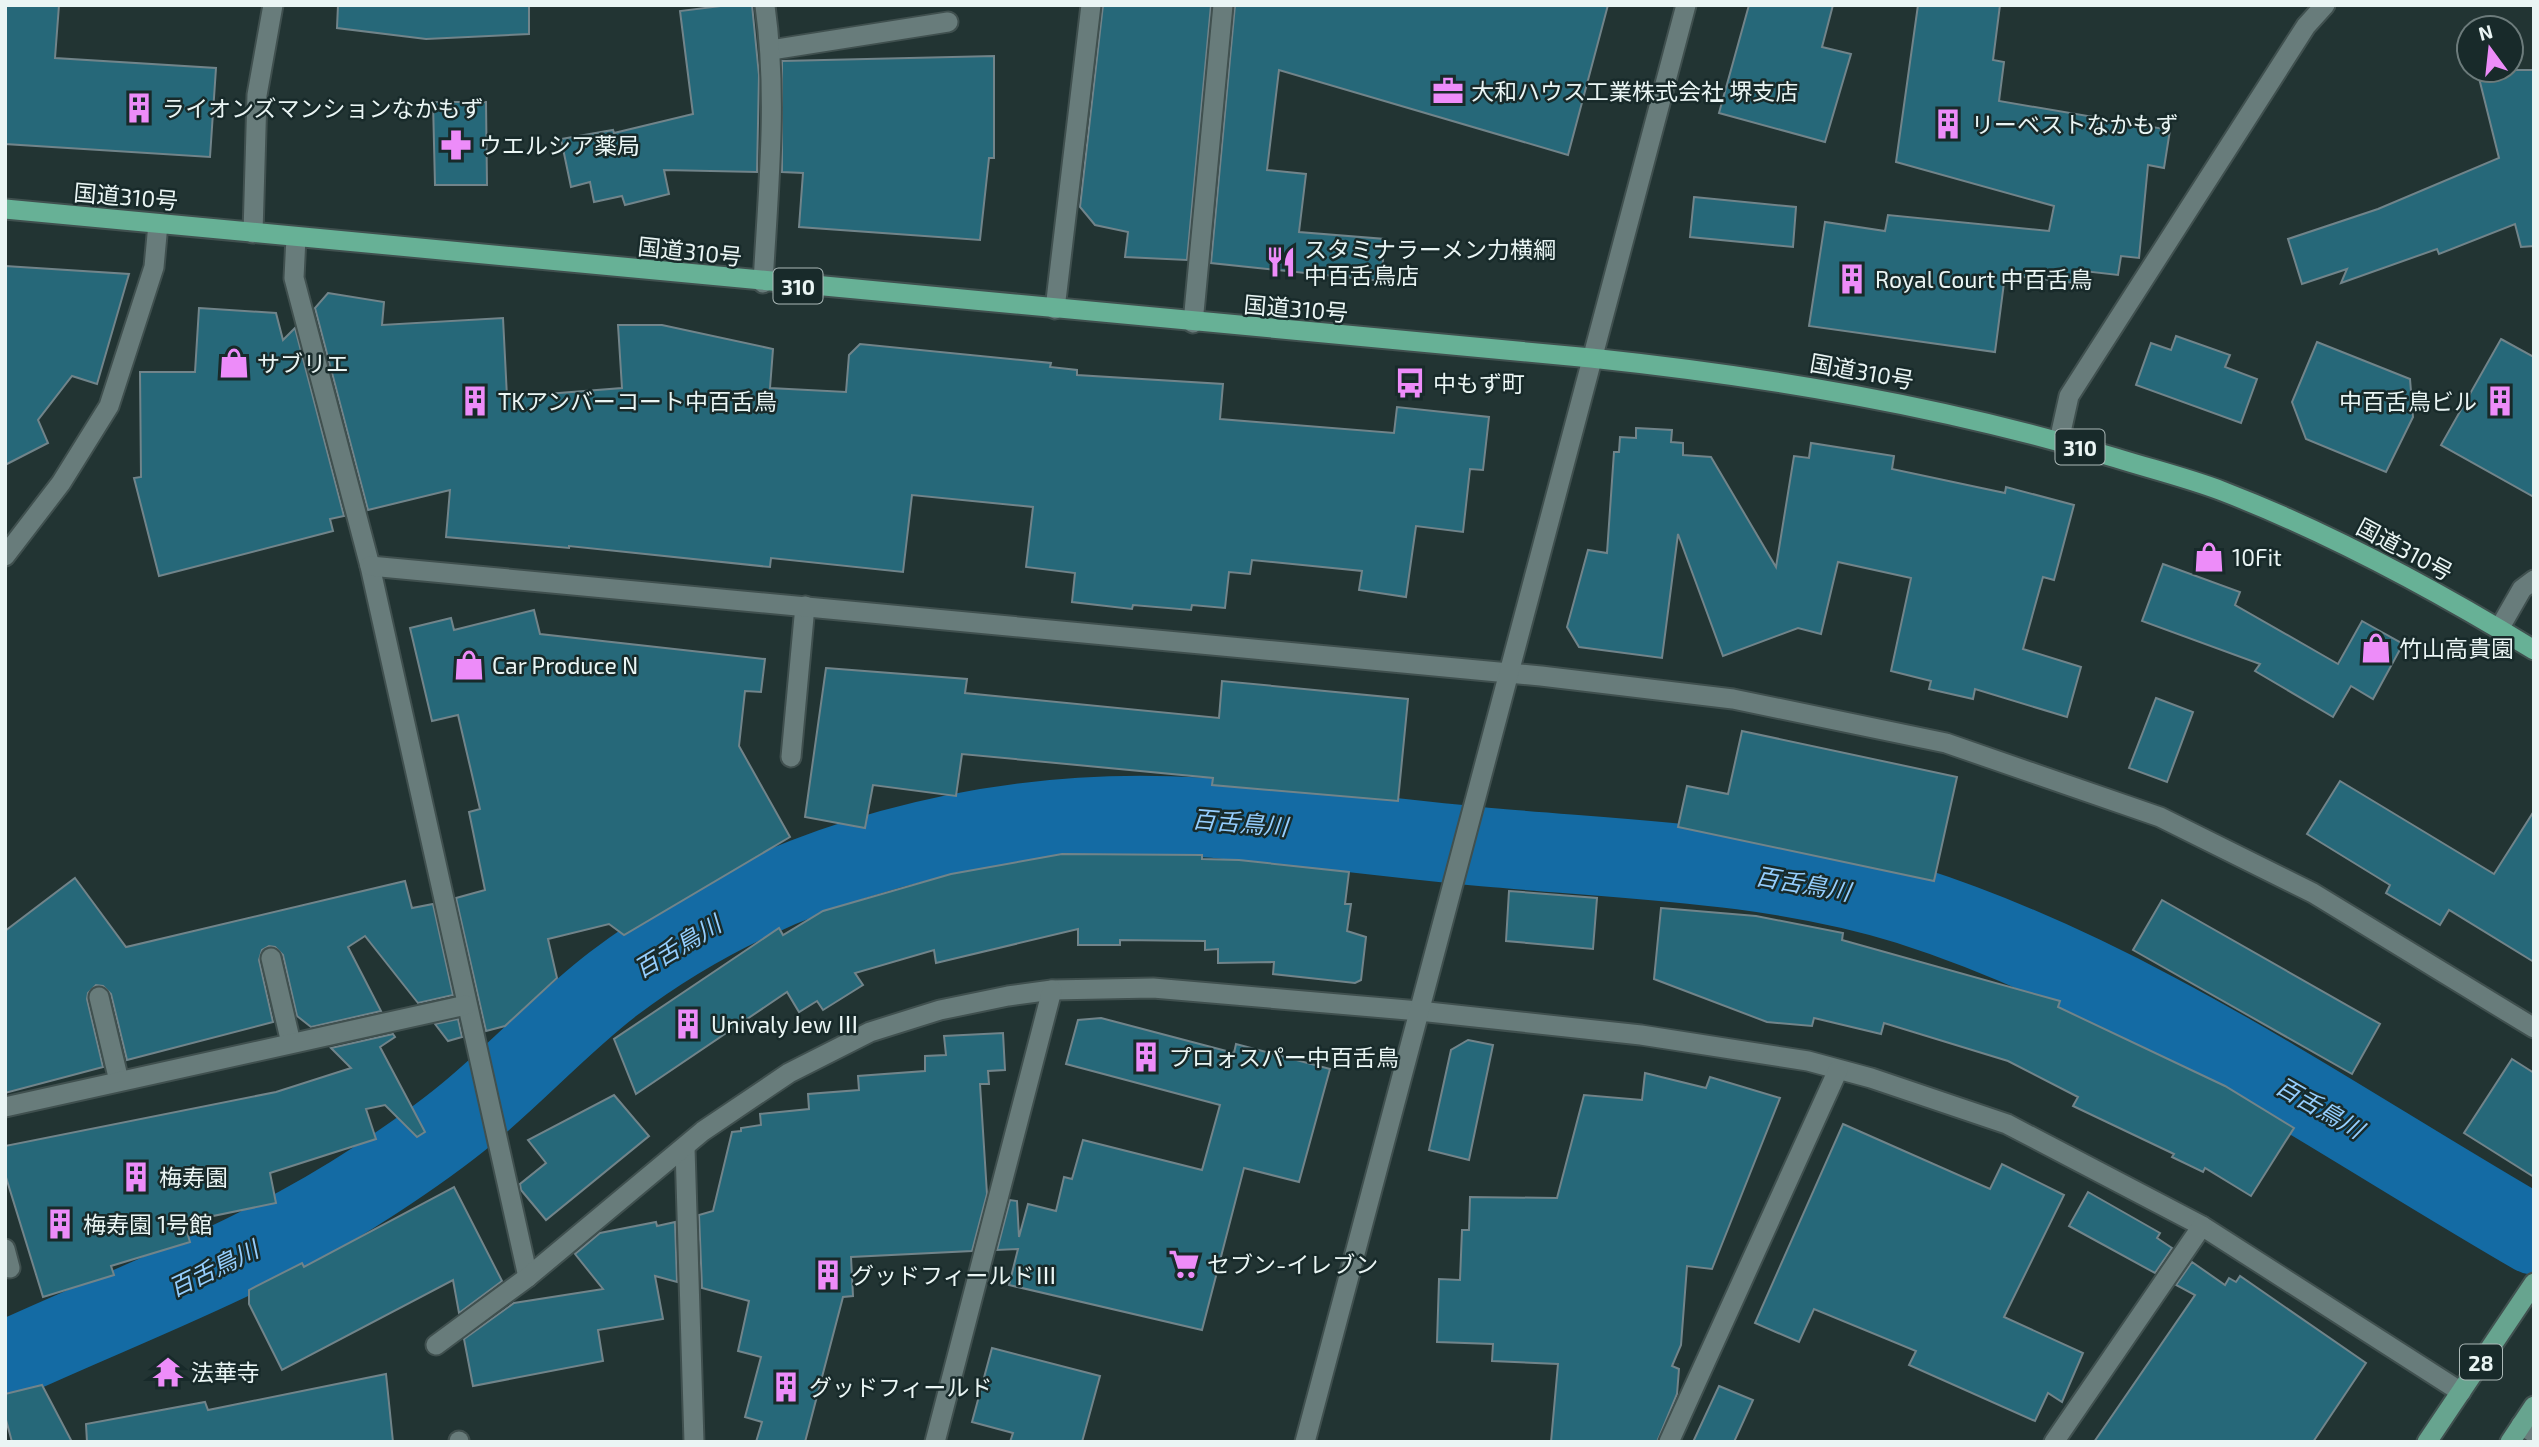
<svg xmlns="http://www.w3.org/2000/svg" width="2539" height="1447" viewBox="0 0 2539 1447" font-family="'Exo 2','Noto Sans JP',sans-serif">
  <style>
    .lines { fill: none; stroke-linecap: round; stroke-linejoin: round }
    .river { stroke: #146ba4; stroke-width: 79 }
    .building { fill: #266879; stroke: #71848a; stroke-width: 2 }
    .service-casing { stroke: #40504f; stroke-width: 23 }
    .minor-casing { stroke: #40504f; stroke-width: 23 }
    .tertiary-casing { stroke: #40504f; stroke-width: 23 }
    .primary-casing { stroke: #40504f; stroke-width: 23 }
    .trunk-casing { stroke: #40504f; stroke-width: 23 }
    .service { stroke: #687c7b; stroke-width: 19 }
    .minor { stroke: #687c7b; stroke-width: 19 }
    .tertiary { stroke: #687c7b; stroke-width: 19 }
    .primary { stroke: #67a48f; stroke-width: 19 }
    .trunk { stroke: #67b196; stroke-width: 19 }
    .labels { text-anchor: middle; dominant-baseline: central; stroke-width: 5; stroke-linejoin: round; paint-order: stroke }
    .shield { fill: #182a2a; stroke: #abb8b7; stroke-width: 2 }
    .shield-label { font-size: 21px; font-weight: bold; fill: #eaf5f4 }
    .poi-label { font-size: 23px; fill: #eaf5f4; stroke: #182a2a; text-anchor: start }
    .street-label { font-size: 23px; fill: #eaf5f4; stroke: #182a2a }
    .water-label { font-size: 24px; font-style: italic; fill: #95cefe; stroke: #182a2a }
  </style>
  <rect width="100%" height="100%" fill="#223433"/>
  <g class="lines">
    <path class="river" d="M5,1361C131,1303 257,1258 374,1181C406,1160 438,1138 467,1114C518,1072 561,1024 613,984C778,859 994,805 1198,817C1298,825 1397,839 1497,848C1634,860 1776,864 1908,905C2134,977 2330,1117 2534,1235"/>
  </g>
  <g class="building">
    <polygon points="5,5 59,5 55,58 216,68 210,157 5,144"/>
    <polygon points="338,5 529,5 529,34 426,39 337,28"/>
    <polygon points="729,5 752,5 759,75 757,172 664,170 669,194 625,205 622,196 594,202 590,182 571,187 561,139 613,130 614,133 693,114 680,11"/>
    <polygon points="1103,5 1211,5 1187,260 1125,257 1128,232 1095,225 1080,207"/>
    <polygon points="1235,5 1608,5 1568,155 1279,70 1267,170 1306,174 1299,232 1385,239 1381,281 1211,263"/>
    <polygon points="1749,5 1833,5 1822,47 1851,54 1825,142 1719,113"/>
    <polygon points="1918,5 2000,5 1993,60 2004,62 1999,101 2170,130 2164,168 2148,165 2139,258 2121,256 2118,275 2084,271 2083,284 2005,275 1995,352 1809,326 1825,222 1885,231 1888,215 2049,231 2054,206 1896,162"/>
    <polygon points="994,56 994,158 989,158 980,240 799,227 803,173 782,172 782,61"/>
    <polygon points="2477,70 2534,70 2534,246 2521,247 2515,224 2439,254 2437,249 2341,283 2347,269 2302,284 2288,239 2378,209 2499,158"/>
    <polygon points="433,102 486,102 487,185 435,185"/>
    <polygon points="1694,197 1796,207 1793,247 1690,237"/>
    <polygon points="5,266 129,274 97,384 72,376 38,420 48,443 5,465"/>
    <polygon points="328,293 384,302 382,325 503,318 507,397 622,388 618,325 662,325 773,349 770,388 846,392 849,355 860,344 1051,363 1050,367 1077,370 1077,375 1223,384 1220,419 1394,433 1397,407 1489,417 1483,470 1470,469 1463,532 1416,526 1406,597 1359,590 1362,571 1252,560 1250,574 1229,572 1225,608 1192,605 1191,610 1133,605 1132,609 1072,602 1075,573 1026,567 1033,507 912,495 903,572 771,558 770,567 569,546 569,548 446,537 450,490 368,510 315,308"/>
    <polygon points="199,308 276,313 283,340 295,328 344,516 330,519 333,531 159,576 134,478 141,477 140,372 195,372"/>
    <polygon points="2176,336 2230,355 2225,367 2257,379 2241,423 2136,385 2151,343 2171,350"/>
    <polygon points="2501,339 2534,357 2534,497 2441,445"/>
    <polygon points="2317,342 2410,379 2413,417 2386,472 2306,439 2292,402"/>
    <polygon points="1636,428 1672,430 1671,442 1683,443 1683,455 1711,457 1776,567 1794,456 1809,458 1811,443 1894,456 1892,469 2005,493 2006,487 2074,505 2054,580 2043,577 2023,649 2081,667 2067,717 1975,689 1973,699 1929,689 1931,681 1891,671 1911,578 1838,562 1821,634 1798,628 1723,656 1678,534 1662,658 1579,647 1567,627 1588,550 1607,553 1614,452 1619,452 1620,437 1636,438"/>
    <polygon points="2163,564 2240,592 2235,605 2338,664 2362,621 2403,644 2373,699 2351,686 2333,717 2255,671 2260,664 2142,621"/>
    <polygon points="534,610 540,634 765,659 761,692 745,691 739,746 790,837 624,935 609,924 548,939 557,978 505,1026 486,1031 456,898 485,890 469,812 480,809 458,715 432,721 410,628 451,618 454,630"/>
    <polygon points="826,668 967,679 965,693 1219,718 1222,681 1408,699 1398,801 1212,785 1213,778 962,754 956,796 873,785 865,828 805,817"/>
    <polygon points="2156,698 2193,712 2167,782 2129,768"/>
    <polygon points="1742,731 1957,777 1934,881 1678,827 1687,786 1728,794"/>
    <polygon points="2340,781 2494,874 2534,811 2534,962 2449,910 2440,925 2386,893 2390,885 2307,834"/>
    <polygon points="1062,854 1202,855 1202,859 1239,860 1349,872 1345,904 1351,904 1347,931 1366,937 1361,980 1355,983 1273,974 1274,962 1218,963 1218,949 1205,950 1205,941 1120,940 1120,945 1078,945 1078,929 936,963 934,950 855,973 863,985 823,1010 817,1001 799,1012 787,992 636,1094 614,1039 779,928 783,935 823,911 951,874"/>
    <polygon points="75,878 126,947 405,881 412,908 433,904 453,995 418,1003 365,936 348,947 381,1011 311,1027 297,1016 283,955 275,947 269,946 262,950 259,960 273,1022 127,1060 111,994 103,986 96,985 88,993 87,999 103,1067 5,1093 5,931"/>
    <polygon points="1509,891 1597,898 1593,949 1506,941"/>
    <polygon points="2162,900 2380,1024 2352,1074 2133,950"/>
    <polygon points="1661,908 1756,916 1843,933 1842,940 2060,1001 2058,1007 2225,1086 2294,1128 2251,1196 2205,1168 2203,1172 2172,1157 2174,1154 2073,1106 2078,1097 2008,1061 1884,1023 1881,1034 1814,1018 1812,1026 1767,1022 1654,979"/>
    <polygon points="1101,1018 1234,1053 1236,1044 1330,1069 1299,1182 1244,1168 1202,1330 1009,1285 1018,1249 997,1250 1010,1200 1017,1201 1019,1237 1028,1204 1056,1211 1064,1177 1072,1179 1083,1140 1202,1170 1220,1105 1066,1064 1078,1020"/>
    <polygon points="458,1019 462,1037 448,1041 435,1024"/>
    <polygon points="1003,1033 1005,1070 988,1071 989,1084 980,1084 987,1194 972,1251 851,1257 853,1296 843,1297 805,1442 756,1442 762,1422 745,1417 761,1357 738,1351 749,1301 702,1288 699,1215 713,1211 732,1132 741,1131 741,1128 761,1125 760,1114 809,1109 808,1094 859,1090 858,1076 925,1071 925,1056 946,1055 944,1036"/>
    <polygon points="393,1034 395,1037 380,1047 425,1132 417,1137 385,1105 366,1109 376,1139 270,1173 276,1203 184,1222 190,1242 111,1266 114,1275 43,1297 5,1174 5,1146 276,1092 351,1068 331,1048"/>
    <polygon points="1468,1040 1493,1045 1469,1160 1429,1150 1451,1050"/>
    <polygon points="2512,1059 2534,1073 2534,1177 2464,1133"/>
    <polygon points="1645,1073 1706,1088 1710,1077 1780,1098 1712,1269 1687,1266 1681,1345 1672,1366 1679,1369 1677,1394 1657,1442 1551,1442 1558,1364 1492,1361 1493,1344 1437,1342 1439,1279 1460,1280 1462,1230 1469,1230 1470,1197 1557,1198 1584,1095 1642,1100"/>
    <polygon points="614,1095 649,1136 546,1220 521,1190 520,1184 546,1163 528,1140"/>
    <polygon points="1843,1124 1990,1189 2002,1164 2064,1195 2004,1317 2083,1353 2062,1402 2048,1393 2035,1421 1909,1365 1916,1351 1814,1309 1799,1342 1755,1323"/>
    <polygon points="454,1187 502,1281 459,1313 453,1280 282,1370 249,1304 249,1290 302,1263 304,1267"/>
    <polygon points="2088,1192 2160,1233 2157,1238 2172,1248 2155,1273 2069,1226"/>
    <polygon points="656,1222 657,1226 675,1222 677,1282 655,1276 663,1319 598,1330 603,1361 473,1386 464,1339 514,1303 603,1289 575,1254 600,1233"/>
    <polygon points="2192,1262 2225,1285 2229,1278 2236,1282 2240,1276 2366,1363 2313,1442 2094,1442 2195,1295 2176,1285"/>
    <polygon points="992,1348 1100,1376 1082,1442 1010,1442 1013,1433 972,1422"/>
    <polygon points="386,1374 393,1442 87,1442 86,1424 205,1402 208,1410"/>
    <polygon points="42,1385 72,1442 12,1442 5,1416 5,1394"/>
    <polygon points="1719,1386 1753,1400 1734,1442 1693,1442"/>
  </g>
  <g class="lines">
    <g class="service-casing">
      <g id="service">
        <polyline points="1055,309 1091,5"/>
        <polyline points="2499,629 2522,589 2534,580"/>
        <polyline points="791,757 805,606"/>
        <polyline points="271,958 291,1043"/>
        <polyline points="99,997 119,1081"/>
        <polyline points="459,1441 459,1442"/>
      </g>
    </g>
    <g class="minor-casing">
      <g id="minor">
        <polyline points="771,50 948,22"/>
        <polyline points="253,233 257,95 273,5"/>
        <polyline points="296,237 294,278 370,566 528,1277"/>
        <path d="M763,283C768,192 778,97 765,6"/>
        <polyline points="1193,323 1223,5"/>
        <polyline points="2059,441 2069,396 2306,26 2325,5"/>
        <polyline points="5,556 61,483 109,406 154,267 158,224"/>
        <polyline points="370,566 1541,676 1733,699 1946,743 2160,817 2313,893 2534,1028"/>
        <polyline points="5,1107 466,1005"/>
        <polyline points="685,1148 694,1442"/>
        <polyline points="5,1249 10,1268"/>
        <polyline points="436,1345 528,1277 703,1131 789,1073 870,1032 940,1010 1008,996 1052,990 1153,988 1419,1011 1641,1035 1808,1061 1871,1078 2007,1124 2202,1226 2461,1392"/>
        <polyline points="2521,1425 2534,1433"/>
        <polyline points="935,1442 1052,990"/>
        <polyline points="1669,1442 1838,1070"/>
        <polyline points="2054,1442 2202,1226"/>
      </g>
    </g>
    <g class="tertiary-casing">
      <polyline id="tertiary" points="1305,1442 1686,5"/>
    </g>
    <g class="primary-casing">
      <g id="primary">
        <polyline points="2427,1442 2534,1283"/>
        <polyline points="2510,1442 2534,1406"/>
      </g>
    </g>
    <g class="trunk-casing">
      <path id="trunk" d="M5,209L1591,358C1770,377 1943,406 2116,458C2151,469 2188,478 2222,491C2331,533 2434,589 2534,650"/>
    </g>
    <use href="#service" class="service"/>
    <use href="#minor" class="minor"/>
    <use href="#tertiary" class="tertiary"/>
    <use href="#primary" class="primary"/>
    <use href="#trunk" class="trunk"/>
  </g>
  <defs>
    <g id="office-bare" transform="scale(2.415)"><path d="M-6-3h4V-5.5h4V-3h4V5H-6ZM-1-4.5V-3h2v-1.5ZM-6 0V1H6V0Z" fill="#ed8cf9" stroke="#182a2a" stroke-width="2.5" paint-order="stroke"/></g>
    <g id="building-bare" transform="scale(2.415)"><path d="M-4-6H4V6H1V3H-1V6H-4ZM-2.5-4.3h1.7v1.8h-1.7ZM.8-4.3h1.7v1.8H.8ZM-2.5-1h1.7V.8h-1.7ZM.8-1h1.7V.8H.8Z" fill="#ed8cf9" stroke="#182a2a" stroke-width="2.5" paint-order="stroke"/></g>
    <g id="pharmacy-bare" transform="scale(2.415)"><path d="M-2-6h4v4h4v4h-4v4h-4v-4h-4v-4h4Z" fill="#ed8cf9" stroke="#182a2a" stroke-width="2.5" paint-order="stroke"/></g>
    <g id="restaurant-bare" transform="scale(2.415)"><path d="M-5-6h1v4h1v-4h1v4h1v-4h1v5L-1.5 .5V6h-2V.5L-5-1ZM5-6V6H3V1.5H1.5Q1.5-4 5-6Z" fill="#ed8cf9" stroke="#182a2a" stroke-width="2.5" paint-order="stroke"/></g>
    <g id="shop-bare" transform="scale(2.415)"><path d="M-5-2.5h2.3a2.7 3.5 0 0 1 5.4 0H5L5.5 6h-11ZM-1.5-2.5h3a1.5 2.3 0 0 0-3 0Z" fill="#ed8cf9" stroke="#182a2a" stroke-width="2.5" paint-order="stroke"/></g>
    <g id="bus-bare" transform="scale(2.415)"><path d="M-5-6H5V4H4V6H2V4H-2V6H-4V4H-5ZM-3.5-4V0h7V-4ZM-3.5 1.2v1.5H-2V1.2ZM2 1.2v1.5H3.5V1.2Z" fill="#ed8cf9" stroke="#182a2a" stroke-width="2.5" paint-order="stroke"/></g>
    <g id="supermarket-bare" transform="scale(2.415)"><path d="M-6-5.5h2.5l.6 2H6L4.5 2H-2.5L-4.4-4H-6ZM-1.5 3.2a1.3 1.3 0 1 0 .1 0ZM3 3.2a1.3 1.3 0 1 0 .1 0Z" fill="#ed8cf9" stroke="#182a2a" stroke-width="2.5" paint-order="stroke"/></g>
    <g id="temple-bare" transform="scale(2.415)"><path d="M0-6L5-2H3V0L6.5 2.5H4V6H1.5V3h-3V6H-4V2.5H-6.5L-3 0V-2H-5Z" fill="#ed8cf9" stroke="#182a2a" stroke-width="2.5" paint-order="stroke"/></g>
  </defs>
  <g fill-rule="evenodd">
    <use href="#office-bare" x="1448" y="91"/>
    <use href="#building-bare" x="139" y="108"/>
    <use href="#building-bare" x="1948" y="124"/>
    <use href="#pharmacy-bare" x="456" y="145"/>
    <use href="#restaurant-bare" x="1281" y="262"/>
    <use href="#building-bare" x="1852" y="279"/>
    <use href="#shop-bare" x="234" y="363"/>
    <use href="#bus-bare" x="1410" y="383"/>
    <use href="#building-bare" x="475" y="401"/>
    <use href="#building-bare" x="2500" y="401"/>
    <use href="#shop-bare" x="2209" y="557"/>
    <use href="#shop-bare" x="2376" y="648"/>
    <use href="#shop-bare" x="469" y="665"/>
    <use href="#building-bare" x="688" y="1024"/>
    <use href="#building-bare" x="1146" y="1057"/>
    <use href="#building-bare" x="136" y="1177"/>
    <use href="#building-bare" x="60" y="1224"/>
    <use href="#supermarket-bare" x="1184" y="1264"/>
    <use href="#building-bare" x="828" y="1275"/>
    <use href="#temple-bare" x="168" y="1372"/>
    <use href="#building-bare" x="786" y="1387"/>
  </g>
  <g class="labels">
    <g class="shield">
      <rect x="773.5" y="268.5" width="49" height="35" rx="5"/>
      <rect x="2055.5" y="429.5" width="49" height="35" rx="5"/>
      <rect x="2460" y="1344.5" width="42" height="35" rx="5"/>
    </g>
    <g class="shield-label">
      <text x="798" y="286">310</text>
      <text x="2080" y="447">310</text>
      <text x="2481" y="1362">28</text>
    </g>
    <g class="poi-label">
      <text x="1471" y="91">大和ハウス工業株式会社 堺支店</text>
      <text x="162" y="108">ライオンズマンションなかもず</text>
      <text x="1971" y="124">リーベストなかもず</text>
      <text x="479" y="145">ウエルシア薬局</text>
      <text x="1304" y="249">スタミナラーメン力横綱<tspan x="1304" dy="26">中百舌鳥店</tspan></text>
      <text x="1875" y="279">Royal Court 中百舌鳥</text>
      <text x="257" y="363">サブリエ</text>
      <text x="1433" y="383">中もず町</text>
      <text x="498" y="401">TKアンバーコート中百舌鳥</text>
      <text x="2477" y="401" text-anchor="end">中百舌鳥ビル</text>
      <text x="2232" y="557">10Fit</text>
      <text x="2399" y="648">竹山高貴園</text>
      <text x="492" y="665">Car Produce N</text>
      <text x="711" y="1024">Univaly Jew Ⅲ</text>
      <text x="1169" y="1057">プロォスパー中百舌鳥</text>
      <text x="159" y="1177">梅寿園</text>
      <text x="83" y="1224">梅寿園 1号館</text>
      <text x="1207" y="1264">セブン-イレブン</text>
      <text x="851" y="1275">グッドフィールドⅢ</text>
      <text x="191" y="1372">法華寺</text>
      <text x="809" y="1387">グッドフィールド</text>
    </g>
    <g class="street-label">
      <text transform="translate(126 196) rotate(5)">国道310号</text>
      <text transform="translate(690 251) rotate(6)">国道310号</text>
      <text transform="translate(1296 308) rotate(5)">国道310号</text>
      <text transform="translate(1862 371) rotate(10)">国道310号</text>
      <text transform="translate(2405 549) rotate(28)">国道310号</text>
    </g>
    <g class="water-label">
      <text transform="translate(1240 822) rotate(5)">百舌鳥川</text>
      <text transform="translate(1803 883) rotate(10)">百舌鳥川</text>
      <text transform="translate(677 946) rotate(-31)">百舌鳥川</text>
      <text transform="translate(2320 1107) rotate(30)">百舌鳥川</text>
      <text transform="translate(213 1268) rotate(-26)">百舌鳥川</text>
    </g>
  </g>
  <rect width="2539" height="1447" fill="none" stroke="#eaf5f4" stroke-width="14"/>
  <g transform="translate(2490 49) rotate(345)"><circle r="33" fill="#182a2a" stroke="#6c7b7b" stroke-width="2"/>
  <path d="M0-5L12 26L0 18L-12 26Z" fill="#ed8cf9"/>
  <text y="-10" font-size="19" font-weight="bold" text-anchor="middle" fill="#eaf5f4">N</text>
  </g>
</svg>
